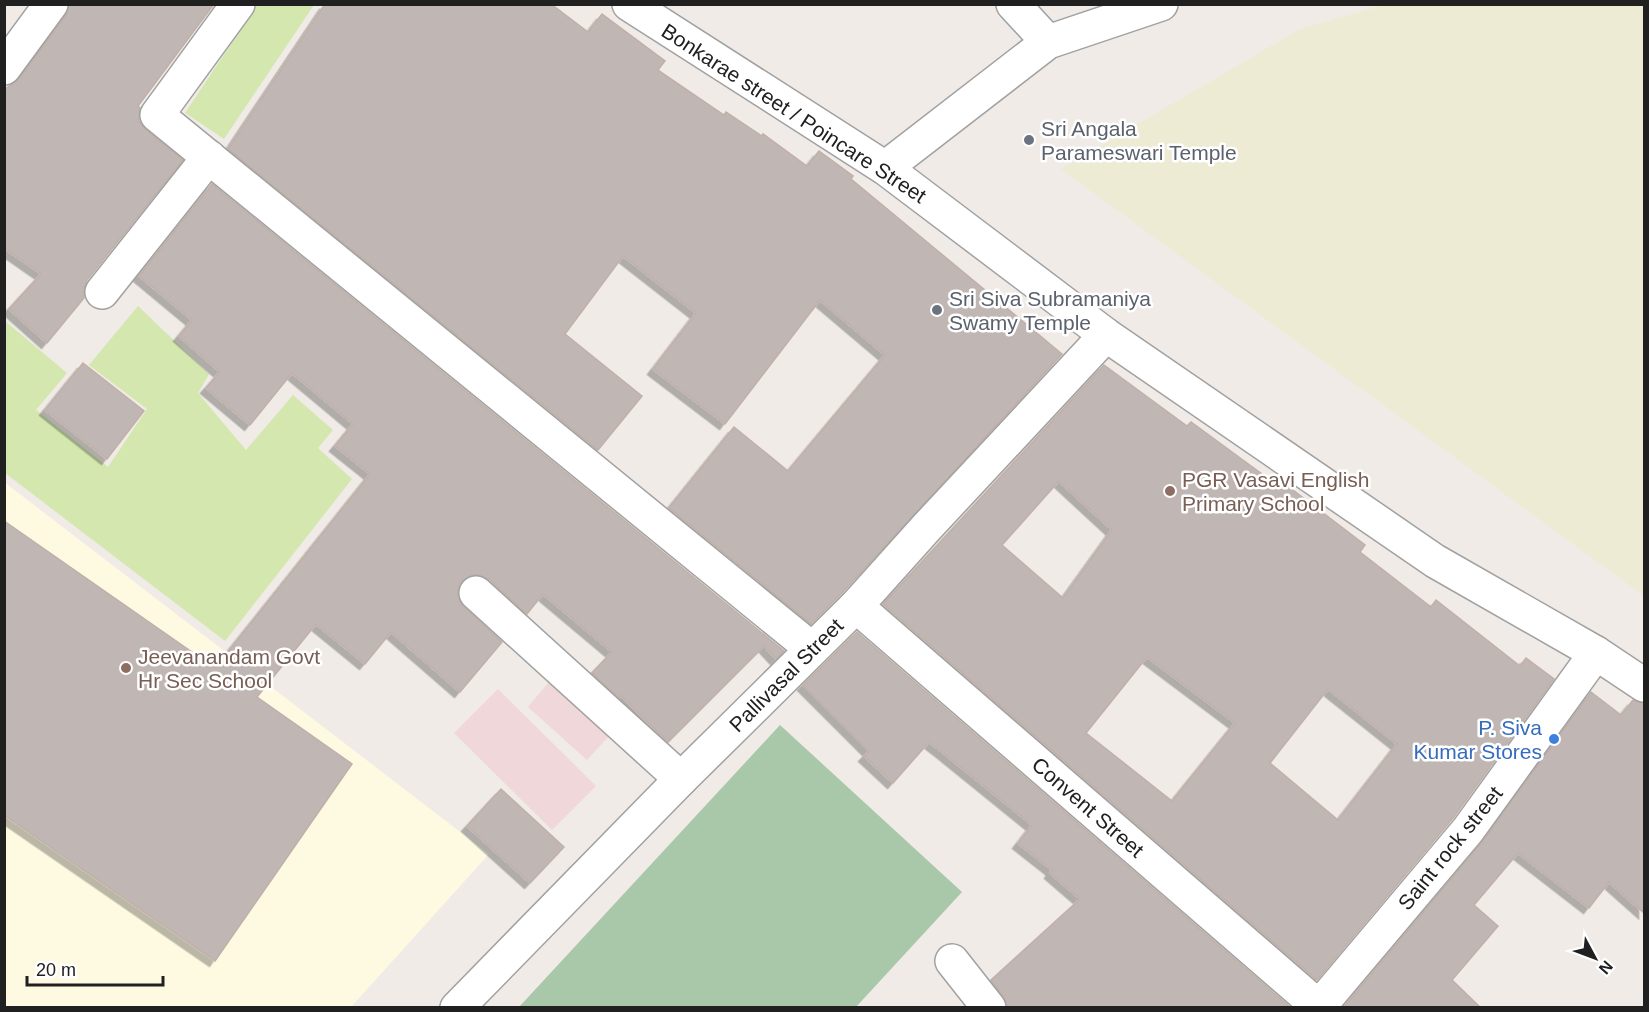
<svg xmlns="http://www.w3.org/2000/svg" width="1649" height="1012" viewBox="0 0 1649 1012" font-family="Arial,sans-serif">
  <style>
    .commercial { fill: #f0d7d9 }
    .education { fill: #fefae2 }
    .farmland { fill: #edebd3 }
    .grass { fill: #d3e7af }
    .cemetery { fill: #a9c8a9 }
    .building { fill: #c0b6b3; stroke: #c1b0a9; stroke-width: 1.5; fill-rule: evenodd; filter: url(#shadow) }
    .lines { fill: none; stroke-linecap: round; stroke-linejoin: round }
    .minor-casing { stroke: #a1a1a1; stroke-width: 36 }
    .tertiary-casing { stroke: #a1a1a1; stroke-width: 36 }
    .minor { stroke: #fff; stroke-width: 33 }
    .tertiary { stroke: #fff; stroke-width: 33 }
    .worship-dot { fill: #6b7280; stroke: #fff; stroke-width: 2 }
    .education-dot { fill: #8d6e63; stroke: #fff; stroke-width: 2 }
    .shop-dot { fill: #3f7fe0; stroke: #fff; stroke-width: 2 }
    .labels { text-anchor: middle; dominant-baseline: central; stroke-width: 5; stroke-linejoin: round; paint-order: stroke }
    .street-label { font-size: 21px; fill: #202020; stroke: #fff }
    .worship-label { font-size: 21px; fill: #5b616d; stroke: #fff; text-anchor: start }
    .education-label { font-size: 21px; fill: #785e54; stroke: #fff; text-anchor: start }
    .shop-label { font-size: 21px; fill: #366cbe; stroke: #fff; text-anchor: end }
  </style>
  <defs>
    <filter id="shadow"><feDropShadow dx="-5.5" dy="5.5" stdDeviation="0" flood-color="#0004"/></filter>
  </defs>
  <rect width="100%" height="100%" fill="#f0ebe6"/>
  <g class="commercial">
    <polygon points="549,682 609,736 587,760 528,707"/>
    <polygon points="498,689 596,786 552,830 454,733"/>
  </g>
  <polygon class="education" points="4,482 489,854 351,1007 5,1007"/>
  <polygon class="farmland" points="1388,4 1644,5 1644,596 1061,169 1300,29"/>
  <g class="grass">
    <polygon points="257,5 314,5 224,139 185,113"/>
    <polygon points="138,306 209,374 198,393 246,450 293,395 333,430 318,448 352,479 225,641 5,473 5,321 67,373 36,410 108,467 147,409 89,365"/>
  </g>
  <polygon class="cemetery" points="780,725 962,892 856,1007 519,1007"/>
  <g class="building">
    <polygon points="69,4 214,4 138,106 140,108 139,121 145,129 183,160 87,280 84,289 84,298 47,343 9,309 41,274 4,248 4,90 19,79 66,15"/>
    <polygon points="325,4 551,4 588,32 602,14 665,61 658,70 724,115 726,112 762,136 763,134 807,166 819,151 853,176 851,179 1062,354 842,593 811,624 669,508 734,427 788,471 885,355 820,300 725,424 653,369 696,313 623,256 565,334 642,396 598,450 228,149"/>
    <polygon points="212,184 784,651 776,659 764,646 668,742 621,696 619,698 592,673 612,652 543,594 527,614 489,579 481,575 471,575 462,581 458,590 458,598 463,606 502,642 460,692 391,632 365,664 316,624 257,697 352,764 215,961 4,815 4,521 215,668 370,474 335,446 353,424 292,373 250,425 206,388 220,372 179,336 192,320 139,276"/>
    <polygon points="83,363 144,411 107,459 45,410"/>
    <path d="M1104,365L1187,426L1191,422L1273,482L1276,477L1365,545L1360,552L1431,607L1436,600L1520,666L1526,658L1554,679L1453,818L1317,980L883,604ZM1059,481L1112,530L1063,598L1002,545ZM1147,657L1235,723L1172,801L1086,733ZM1328,689L1397,744L1338,820L1270,763Z"/>
    <polygon points="857,632 1291,1008 1007,1008 1004,997 991,980 1080,899 1050,873 1052,870 1018,843 1032,825 942,752 929,742 893,783 864,756 869,751 803,685"/>
    <polygon points="1591,692 1621,715 1633,700 1644,703 1644,913 1609,882 1589,908 1518,853 1474,905 1498,926 1452,980 1481,1008 1343,1008 1482,842"/>
    <polygon points="501,789 564,847 530,883 467,826"/>
  </g>
  <g class="lines">
    <g class="minor-casing">
      <g id="minor">
        <polyline points="238,4 157,115 812,649"/>
        <polyline points="1013,4 1048,42"/>
        <polyline points="4,68 51,4"/>
        <polyline points="885,168 1048,42 1161,4"/>
        <polyline points="102,292 209,157"/>
        <polyline points="476,593 681,779"/>
        <polyline points="856,606 1320,1008"/>
        <polyline points="952,961 989,1008"/>
        <polyline points="457,1008 681,779 856,606 926,528 1106,335"/>
        <polyline points="1318,1008 1468,830 1596,653"/>
      </g>
    </g>
    <g class="tertiary-casing">
      <polyline id="tertiary" points="629,4 885,168 1106,335 1435,561 1596,653 1644,685"/>
    </g>
    <use href="#minor" class="minor"/>
    <use href="#tertiary" class="tertiary"/>
  </g>
  <g class="worship-dot">
    <circle cx="1029" cy="140" r="6"/>
    <circle cx="937" cy="310" r="6"/>
  </g>
  <g class="education-dot">
    <circle cx="1170" cy="491" r="6"/>
    <circle cx="126" cy="668" r="6"/>
  </g>
  <circle class="shop-dot" cx="1554" cy="739" r="6"/>
  <g class="labels">
    <g class="street-label">
      <text transform="translate(794 113) rotate(33)">Bonkarae street / Poincare Street</text>
      <text transform="translate(786 675) rotate(-45)">Pallivasal Street</text>
      <text transform="translate(1088 807) rotate(41)">Convent Street</text>
      <text transform="translate(1450 848) rotate(-51)">Saint rock street</text>
    </g>
    <g class="worship-label">
      <text x="1041" y="128">Sri Angala<tspan x="1041" dy="24">Parameswari Temple</tspan></text>
      <text x="949" y="298">Sri Siva Subramaniya<tspan x="949" dy="24">Swamy Temple</tspan></text>
    </g>
    <g class="education-label">
      <text x="1182" y="479">PGR Vasavi English<tspan x="1182" dy="24">Primary School</tspan></text>
      <text x="138" y="656">Jeevanandam Govt<tspan x="138" dy="24">Hr Sec School</tspan></text>
    </g>
    <g class="shop-label">
      <text x="1542" y="727">P. Siva<tspan x="1542" dy="24">Kumar Stores</tspan></text>
    </g>
  </g>
  <rect width="1649" height="1012" fill="none" stroke="#202020" stroke-width="12"/>
  <g transform="translate(1595 958) rotate(131)" stroke="#ffffff" stroke-width="4.5" paint-order="stroke">
  <path d="M0-4.5L10 22L0 15L-10 22Z" fill="#202020"/>
  <text y="-9" font-size="16" font-weight="bold" text-anchor="middle" fill="#202020">N</text>
  </g>
  <path d="M27 976v9h136v-9" fill="none" stroke="#202020" stroke-width="3"/>
  <text x="36" y="976" font-size="18" fill="#202020" stroke="#ffffff" stroke-width="4.5" paint-order="stroke">20 m</text>
</svg>
